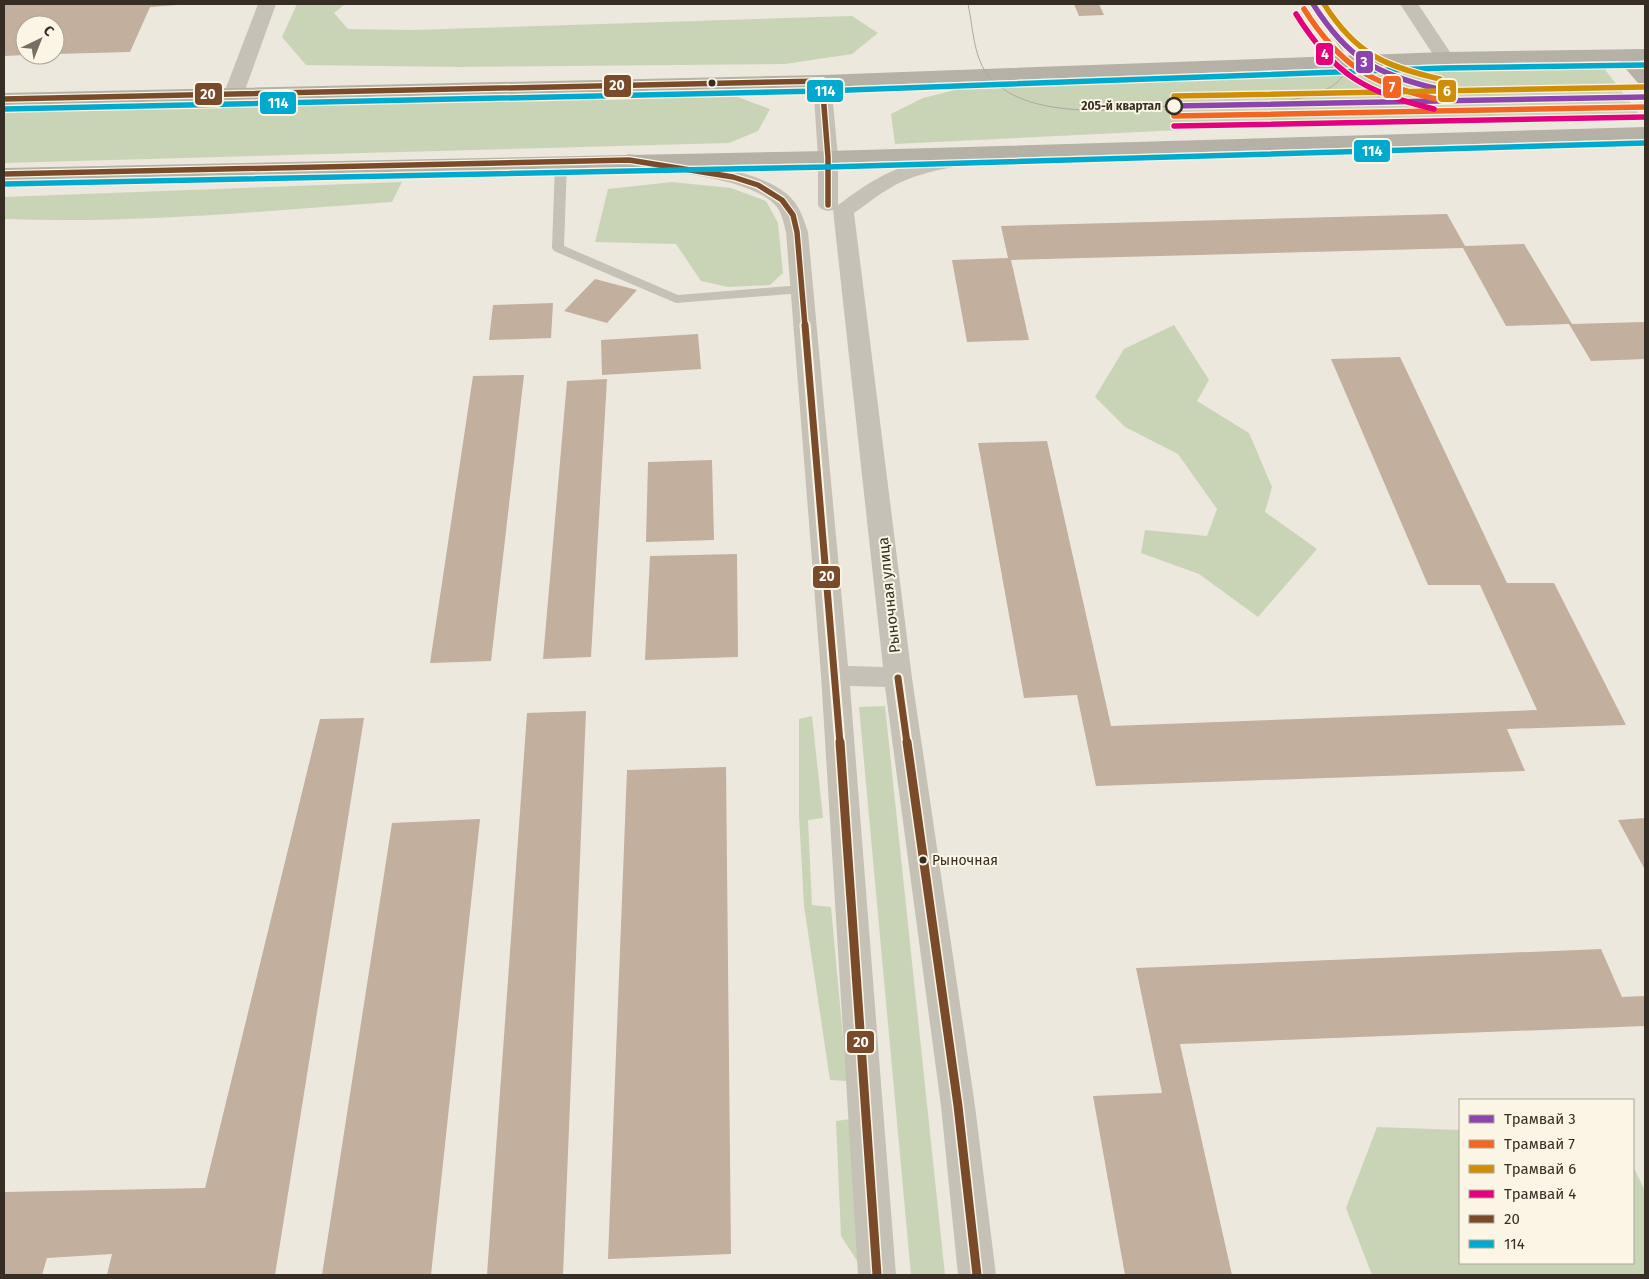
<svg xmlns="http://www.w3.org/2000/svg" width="1649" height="1279" viewBox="0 0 1649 1279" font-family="'Fira Sans',sans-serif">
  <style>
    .green { fill: #c9d4b6 }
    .building { fill: #c2af9e }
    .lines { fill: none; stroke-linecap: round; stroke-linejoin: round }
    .service { fill: #c6c1b7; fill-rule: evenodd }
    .minor { fill: #c6c1b7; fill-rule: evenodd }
    .tertiary { fill: #c6c1b7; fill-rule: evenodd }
    .secondary { fill: #b6b1a7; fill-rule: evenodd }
    .tram { stroke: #ada9a1; stroke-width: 1 }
    .bus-1-far2-casing { stroke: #faf5e4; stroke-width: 8 }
    .bus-1-far1-casing { stroke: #faf5e4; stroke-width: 11 }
    .bus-1-casing { stroke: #faf5e4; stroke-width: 12 }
    .bus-2-casing { stroke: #faf5e4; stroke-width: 8 }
    .bus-1-far2 { stroke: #7a4b2a; stroke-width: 5.5 }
    .bus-1-far1 { stroke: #7a4b2a; stroke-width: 7 }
    .bus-1 { stroke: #7a4b2a; stroke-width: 9 }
    .bus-2 { stroke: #00a9ce; stroke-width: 5.5 }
    .tram-1-casing { stroke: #faf5e4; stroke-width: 8 }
    .tram-2-casing { stroke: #faf5e4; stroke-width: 8 }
    .tram-3-casing { stroke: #faf5e4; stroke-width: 8 }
    .tram-4-casing { stroke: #faf5e4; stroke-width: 8 }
    .tram-1 { stroke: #8e44ad; stroke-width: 5.5 }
    .tram-2 { stroke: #f26522; stroke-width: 5.5 }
    .tram-3 { stroke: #d08e07; stroke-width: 5.5 }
    .tram-4 { stroke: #e5007d; stroke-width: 5.5 }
    .bus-dot { fill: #362e25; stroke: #faf5e4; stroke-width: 2 }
    .stop-dot { fill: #faf5e4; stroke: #362e25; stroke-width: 2.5 }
    .labels { text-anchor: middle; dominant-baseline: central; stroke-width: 4; stroke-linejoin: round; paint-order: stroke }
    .far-stop-label { font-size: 12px; font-weight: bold; fill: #362e25; stroke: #faf5e4; text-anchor: end }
    .bus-label { font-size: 14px; fill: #362e25; stroke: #faf5e4; text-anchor: start }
    .street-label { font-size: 15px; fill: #362e25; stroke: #faf5e4 }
    .line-badge { stroke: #faf5e4; stroke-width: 2 }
    .badge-label { font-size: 14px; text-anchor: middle; font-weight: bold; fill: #fff }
  </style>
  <rect width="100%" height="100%" fill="#ede8dd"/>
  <g class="green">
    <polygon points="297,4 345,4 334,13 348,29 412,30 852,16 878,33 852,54 785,64 458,67 306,65 282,37"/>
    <polygon points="1600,63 1642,118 1387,120 895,144 891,114 923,98 959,89"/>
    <polygon points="699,93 735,96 770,109 758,131 729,143 4,163 4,112 248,107"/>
    <path d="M402,182L392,202C263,211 133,224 4,219V197Z"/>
    <polygon points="672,182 731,188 766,201 778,223 783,273 770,285 728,287 701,281 676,244 595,242 608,189"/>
    <polygon points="1174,325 1209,380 1197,401 1249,433 1272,487 1265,512 1317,549 1258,617 1199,574 1141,553 1145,530 1207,536 1217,509 1178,454 1125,427 1095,397 1124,349"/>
    <polygon points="885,706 945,1275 911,1275 859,707"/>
    <polygon points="812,716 823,818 808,820 812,905 831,907 847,1081 830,1080 804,906 799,816 799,719"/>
    <polygon points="850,1119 863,1270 841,1236 836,1121"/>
    <polygon points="1377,1127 1460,1130 1460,1263 1633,1263 1633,1166 1645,1191 1645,1275 1372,1275 1346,1208"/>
  </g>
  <g class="building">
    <polygon points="4,4 177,4 177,5 150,7 130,52 55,54 55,25 25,25 25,55 4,56"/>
    <polygon points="1074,4 1099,4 1104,15 1079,16"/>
    <polygon points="1447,214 1465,246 1524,244 1572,324 1645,322 1645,359 1591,361 1569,324 1506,326 1463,248 1011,260 1029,340 967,342 952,260 1008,258 1001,226"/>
    <polygon points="595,279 637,290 607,323 564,311"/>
    <polygon points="553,303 551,338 489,340 493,305"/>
    <polygon points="698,334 701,369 602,375 601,340"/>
    <polygon points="1400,357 1507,583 1554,583 1626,725 1507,729 1525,771 1096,786 1077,695 1024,698 978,443 1047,441 1111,726 1537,710 1480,585 1428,585 1331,359"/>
    <polygon points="524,375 491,661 430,663 473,376"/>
    <polygon points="607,379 591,657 543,659 567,381"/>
    <polygon points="712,460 714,540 646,542 648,462"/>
    <polygon points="737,554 738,657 645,660 650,556"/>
    <polygon points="586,711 563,1275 487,1275 527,713"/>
    <polygon points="364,718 275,1275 107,1275 112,1254 47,1258 42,1275 4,1275 4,1192 205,1188 320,719"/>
    <polygon points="726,767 731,1254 608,1259 627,770"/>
    <polygon points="1645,818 1645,868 1644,868 1618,820"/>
    <polygon points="480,819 431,1275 322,1275 392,823"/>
    <polygon points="1601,949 1622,997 1645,996 1645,1026 1180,1044 1232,1275 1125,1275 1093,1096 1162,1093 1136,968"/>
  </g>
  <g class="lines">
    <polygon class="service" points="561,159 567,163 564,246 678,295 802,285 809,289 802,293 676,303 554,251 552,248 555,163"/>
    <g class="minor">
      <polygon points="258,4 276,4 244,93 241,97 234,99 227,97 224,93"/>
      <polygon points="1400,4 1418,4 1454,58 1452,62 1445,64 1438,62"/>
    </g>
    <path class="tertiary" d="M822,75L829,77L831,81L838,157V205C853,194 868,183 884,175C923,156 970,153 1012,147L1019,149L1022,153L1019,157L1012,159C974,164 934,167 899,183C883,191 868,203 854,213L912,678L975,1106L996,1275H958L941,1106L885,687L850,686L896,1275H858L821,675L786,232C784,224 782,214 777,207C752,177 666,172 629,166L622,164L619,160L622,156L629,154C671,161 761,166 791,198C800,207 804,220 808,232L848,666L883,667L833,210L828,211L821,209L818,205V157L813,81L815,77Z"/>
    <g class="secondary">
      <polygon points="1645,49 1645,60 1639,61 1645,68 1645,85 1638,83 1619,61 1445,64 822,87 4,105 4,93 822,75 1445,52"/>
      <polygon points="1645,127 1645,139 828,163 4,180 4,168 828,151"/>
    </g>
    <g class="tram">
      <path d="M968,4C973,26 973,55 987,74C1024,122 1121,110 1174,106"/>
      <path d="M1257,105C1282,101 1349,97 1346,61C1345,50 1334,40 1329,31"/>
    </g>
    <g class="bus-1-far2-casing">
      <g id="bus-1-far2">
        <polyline points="822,81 828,157 828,205"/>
        <polyline points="4,99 822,81"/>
        <polyline points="4,174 629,160 733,177 758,185 782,200 793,215 797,232 805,326"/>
      </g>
    </g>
    <g class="bus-1-far1-casing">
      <g id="bus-1-far1">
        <polyline points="805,325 840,743"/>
        <polyline points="898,678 907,743"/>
      </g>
    </g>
    <g class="bus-1-casing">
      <g id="bus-1">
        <polyline points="840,742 877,1275"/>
        <polyline points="907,742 958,1106 977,1275"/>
      </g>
    </g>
    <g class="bus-2-casing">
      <g id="bus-2">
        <polyline points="4,109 822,91 1445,68 1645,65"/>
        <polyline points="4,184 828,167 1645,143"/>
      </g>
    </g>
    <use href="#bus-1-far2" class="bus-1-far2"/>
    <use href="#bus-1-far1" class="bus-1-far1"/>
    <use href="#bus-1" class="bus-1"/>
    <use href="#bus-2" class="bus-2"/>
    <g class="tram-1-casing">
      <g id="tram-1">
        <path d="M1313,4C1348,59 1376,74 1438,89"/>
        <polyline points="1174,106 1645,97"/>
      </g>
    </g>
    <g class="tram-2-casing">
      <g id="tram-2">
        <path d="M1304,9C1341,67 1370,83 1436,99"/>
        <polyline points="1174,116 1645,107"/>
      </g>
    </g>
    <g class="tram-3-casing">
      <g id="tram-3">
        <path d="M1324,4C1356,54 1384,66 1440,79"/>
        <polyline points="1174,96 1645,87"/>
      </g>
    </g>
    <g class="tram-4-casing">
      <g id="tram-4">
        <path d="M1296,14C1334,75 1365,92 1434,109"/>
        <polyline points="1174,126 1645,117"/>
      </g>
    </g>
    <use href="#tram-1" class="tram-1"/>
    <use href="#tram-2" class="tram-2"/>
    <use href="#tram-3" class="tram-3"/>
    <use href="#tram-4" class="tram-4"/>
  </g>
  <g class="bus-dot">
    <circle cx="712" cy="83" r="4.5"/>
    <circle cx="923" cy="860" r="4.5"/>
  </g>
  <circle class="stop-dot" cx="1174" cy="106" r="8"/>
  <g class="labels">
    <g class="far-stop-label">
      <text x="1161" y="106">205-й квартал</text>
    </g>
    <g class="bus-label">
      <text x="932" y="860">Рыночная</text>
    </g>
    <g class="street-label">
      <text transform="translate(889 595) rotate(-96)">Рыночная улица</text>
    </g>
  </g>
  <g class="line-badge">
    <rect x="1315" y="42" width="19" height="24" rx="5" fill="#e5007d"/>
    <rect x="1355" y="50" width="19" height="24" rx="5" fill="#8e44ad"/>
    <rect x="603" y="74" width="29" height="24" rx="5" fill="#7a4b2a"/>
    <rect x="1382" y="75" width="20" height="24" rx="5" fill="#f26522"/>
    <rect x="1437" y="79" width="20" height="24" rx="5" fill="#d08e07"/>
    <rect x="806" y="79" width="38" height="24" rx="5" fill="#00a9ce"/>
    <rect x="194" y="82" width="29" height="24" rx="5" fill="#7a4b2a"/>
    <rect x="259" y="91" width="38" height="24" rx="5" fill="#00a9ce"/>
    <rect x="1353" y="139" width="38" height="24" rx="5" fill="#00a9ce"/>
    <rect x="812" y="565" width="29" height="24" rx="5" fill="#7a4b2a"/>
    <rect x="846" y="1030" width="29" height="24" rx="5" fill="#7a4b2a"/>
  </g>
  <g class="badge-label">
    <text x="1325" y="59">4</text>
    <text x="1364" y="67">3</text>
    <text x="617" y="90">20</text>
    <text x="1392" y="92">7</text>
    <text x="1447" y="96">6</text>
    <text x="825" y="96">114</text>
    <text x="208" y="99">20</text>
    <text x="278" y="108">114</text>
    <text x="1372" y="156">114</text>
    <text x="827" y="581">20</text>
    <text x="861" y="1047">20</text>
  </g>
  <rect width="1649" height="1279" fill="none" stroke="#362e25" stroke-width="10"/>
  <rect x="1459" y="1099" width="175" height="165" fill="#faf5e4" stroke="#aca598"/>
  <rect x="1469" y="1115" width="25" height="8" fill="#8e44ad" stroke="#aca598"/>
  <text x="1504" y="1124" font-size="15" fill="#362e25">Трамвай 3</text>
  <rect x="1469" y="1140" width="25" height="8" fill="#f26522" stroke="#aca598"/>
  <text x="1504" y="1149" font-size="15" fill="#362e25">Трамвай 7</text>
  <rect x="1469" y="1165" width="25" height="8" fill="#d08e07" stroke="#aca598"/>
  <text x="1504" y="1174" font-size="15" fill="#362e25">Трамвай 6</text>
  <rect x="1469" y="1190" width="25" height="8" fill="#e5007d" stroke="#aca598"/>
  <text x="1504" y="1199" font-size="15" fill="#362e25">Трамвай 4</text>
  <rect x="1469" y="1215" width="25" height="8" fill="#7a4b2a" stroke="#aca598"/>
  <text x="1504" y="1224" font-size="15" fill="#362e25">20</text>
  <rect x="1469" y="1240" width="25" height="8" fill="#00a9ce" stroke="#aca598"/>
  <text x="1504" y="1249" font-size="15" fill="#362e25">114</text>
  <g transform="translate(40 40) rotate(43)"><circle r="24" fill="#faf5e4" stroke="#aca598"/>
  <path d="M0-4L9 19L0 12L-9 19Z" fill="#766f65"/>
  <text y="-8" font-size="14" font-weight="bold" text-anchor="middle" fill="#362e25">С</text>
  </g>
</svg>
